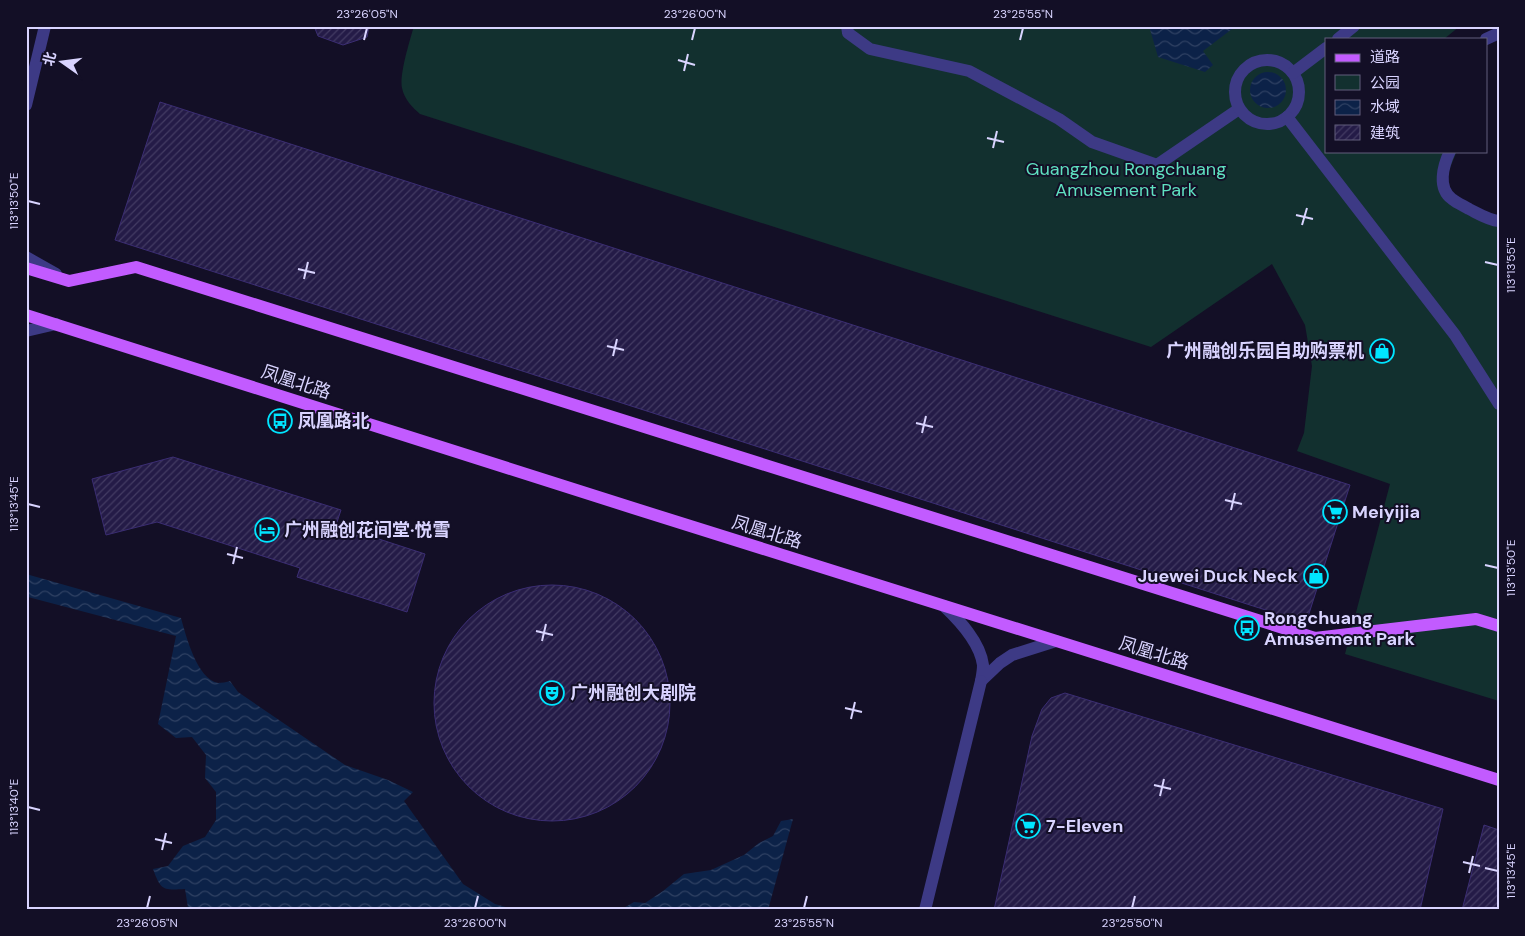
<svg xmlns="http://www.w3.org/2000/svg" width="1525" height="936" viewBox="0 0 1525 936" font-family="'DM Sans','Noto Sans SC',sans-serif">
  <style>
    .green { fill: #12302f }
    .water { fill: url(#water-waves) }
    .building { fill: url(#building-hatch); stroke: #3b2d73 }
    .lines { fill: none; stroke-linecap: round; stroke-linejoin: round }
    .minor { stroke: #3d3a85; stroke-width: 12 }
    .major { stroke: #c25bff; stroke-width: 12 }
    .ticks { fill: none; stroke: #d9d4ff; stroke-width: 2 }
    .labels { text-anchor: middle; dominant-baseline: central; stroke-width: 4; stroke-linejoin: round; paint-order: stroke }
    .park-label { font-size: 18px; fill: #5fe0c0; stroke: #130f26 }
    .poi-label { font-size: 18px; font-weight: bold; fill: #d9d4ff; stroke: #130f26; text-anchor: start }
    .street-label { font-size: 18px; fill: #d9d4ff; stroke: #130f26 }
    .neatline { fill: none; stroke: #d9d4ff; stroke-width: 2 }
    .ticks-label { font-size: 12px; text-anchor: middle; fill: #d9d4ff }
  </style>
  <defs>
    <pattern id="water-waves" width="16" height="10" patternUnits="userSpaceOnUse" patternTransform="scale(1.25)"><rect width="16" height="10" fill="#0c2248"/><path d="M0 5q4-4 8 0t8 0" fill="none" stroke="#2f4163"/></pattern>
    <pattern id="building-hatch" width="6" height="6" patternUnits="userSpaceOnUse" patternTransform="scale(1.25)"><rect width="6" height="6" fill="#241b47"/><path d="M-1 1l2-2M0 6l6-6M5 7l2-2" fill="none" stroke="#433b63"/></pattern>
  </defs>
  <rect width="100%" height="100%" fill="#130f26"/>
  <path class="green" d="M414,26H1460L1444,39H1326V151H1457L1445,180L1455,197L1499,219V701L1345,654L1390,484L1297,451L1304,433L1312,366L1305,325L1272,264L1151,347L420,114C413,108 404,99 402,88C399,75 410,40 414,26Z"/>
  <g class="water">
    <polygon points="1149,26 1236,26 1203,51 1213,65 1205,72 1158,57"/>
    <circle cx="1268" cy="90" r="18"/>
    <path d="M26,574L181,618C186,636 197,679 218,683C221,683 227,682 230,681L238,692L345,765L388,780L413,792L404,801L463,884L495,904L516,910H189L188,908L185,889C163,890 161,891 153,869L168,866L183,846L205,837L216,820V792L205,778L206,755L192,737L176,738L158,724L176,636L28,597L26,604Z"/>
    <polygon points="793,819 768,910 620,910 634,902 645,903 663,891 684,874 711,870 744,855 759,843 773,836 781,821"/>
  </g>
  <g class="building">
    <polygon points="314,26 369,26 367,37 343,45 318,36"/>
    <polygon points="160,102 1350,485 1306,623 115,240"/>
    <polygon points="173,457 341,510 336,525 425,554 407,612 297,577 300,568 157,522 106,535 92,479"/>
    <circle cx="552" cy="703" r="118"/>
    <polygon points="1065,693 1443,809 1420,910 994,910 1032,736 1042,709 1051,698"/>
    <polygon points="1484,825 1499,830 1499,910 1462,910"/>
  </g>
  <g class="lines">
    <g class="minor">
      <polyline points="847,26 848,33 870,49 969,71 1059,119 1092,142 1157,165 1239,109"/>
      <polyline points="1338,39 1354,26"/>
      <polyline points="1486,39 1499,33"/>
      <circle cx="1267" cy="92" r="32"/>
      <polyline points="1293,73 1326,48"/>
      <polyline points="26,105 45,26"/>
      <polyline points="1287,117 1455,335 1499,404"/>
      <path d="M1450,151C1443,166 1437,188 1452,199C1457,203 1464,206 1469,209C1479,214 1488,220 1499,221"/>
      <polyline points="26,257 56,274"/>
      <polyline points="26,331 56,324"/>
      <path d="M944,606C960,621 980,642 983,665C983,670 982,676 981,681L1000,663L1012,655L1056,641"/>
      <polyline points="925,910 981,681"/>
    </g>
    <g class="major">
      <polyline points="26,268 69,281 136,267 1315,638 1476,619 1499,626"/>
      <polyline points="26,315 633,508 1499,780"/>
    </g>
  </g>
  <path class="ticks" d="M364,40L367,28M692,40L695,28M1020,40L1023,28M678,60L695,65M684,71L688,54M987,138L1004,142M993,148L997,131M28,201L40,204M1296,215L1313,219M1302,225L1307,208M1485,262L1498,265M298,269L315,273M304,279L308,262M607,346L624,350M613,356L617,339M916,423L933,427M922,433L926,416M1225,500L1242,504M28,504L40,507M1231,510L1235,493M227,554L243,558M233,564L237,547M1485,565L1498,568M536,631L553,635M542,641L546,624M845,708L862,712M851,719L855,702M1154,785L1171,789M1160,796L1164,779M28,807L40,810M155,839L172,843M162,850L166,833M1463,862L1480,866M1485,868L1498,871M1469,873L1473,856M147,908L150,896M475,908L478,896M804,908L807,896M1132,908L1135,896"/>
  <defs>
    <g id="shop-ring" transform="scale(1.25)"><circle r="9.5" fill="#130f26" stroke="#00e5ff" stroke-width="1.5"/><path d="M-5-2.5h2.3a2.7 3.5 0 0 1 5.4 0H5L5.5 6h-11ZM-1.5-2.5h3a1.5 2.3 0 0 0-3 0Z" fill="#00e5ff"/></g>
    <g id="bus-ring" transform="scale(1.25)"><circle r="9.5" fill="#130f26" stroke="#00e5ff" stroke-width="1.5"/><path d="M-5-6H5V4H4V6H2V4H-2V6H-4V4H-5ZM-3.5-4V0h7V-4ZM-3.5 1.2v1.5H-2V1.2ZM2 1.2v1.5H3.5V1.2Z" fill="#00e5ff"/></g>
    <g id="supermarket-ring" transform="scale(1.25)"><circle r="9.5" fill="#130f26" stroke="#00e5ff" stroke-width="1.5"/><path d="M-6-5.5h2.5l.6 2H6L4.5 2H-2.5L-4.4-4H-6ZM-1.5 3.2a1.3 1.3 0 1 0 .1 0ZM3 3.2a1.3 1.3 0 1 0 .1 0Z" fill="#00e5ff"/></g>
    <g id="hotel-ring" transform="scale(1.25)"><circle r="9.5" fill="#130f26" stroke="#00e5ff" stroke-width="1.5"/><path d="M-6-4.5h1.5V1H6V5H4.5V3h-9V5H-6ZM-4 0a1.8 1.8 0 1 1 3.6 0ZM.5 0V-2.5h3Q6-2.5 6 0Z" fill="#00e5ff"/></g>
    <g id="theatre-ring" transform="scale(1.25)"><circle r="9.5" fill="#130f26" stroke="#00e5ff" stroke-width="1.5"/><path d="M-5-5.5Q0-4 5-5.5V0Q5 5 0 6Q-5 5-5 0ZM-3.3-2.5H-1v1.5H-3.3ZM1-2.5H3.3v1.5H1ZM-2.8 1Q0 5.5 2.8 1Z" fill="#00e5ff"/></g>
  </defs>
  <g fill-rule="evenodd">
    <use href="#shop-ring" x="1382" y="351"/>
    <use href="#bus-ring" x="280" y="421"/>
    <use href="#supermarket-ring" x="1335" y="512"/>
    <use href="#hotel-ring" x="267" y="530"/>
    <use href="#shop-ring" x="1316" y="576"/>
    <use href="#bus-ring" x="1247" y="628"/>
    <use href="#theatre-ring" x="552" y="693"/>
    <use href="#supermarket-ring" x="1028" y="826"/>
  </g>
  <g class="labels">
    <g class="park-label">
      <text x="1126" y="169">Guangzhou Rongchuang<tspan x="1126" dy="21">Amusement Park</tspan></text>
    </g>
    <g class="poi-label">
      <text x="1364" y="351" text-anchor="end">广州融创乐园自助购票机</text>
      <text x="298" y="421">凤凰路北</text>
      <text x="1352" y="512">Meiyijia</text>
      <text x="284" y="530">广州融创花间堂·悦雪</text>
      <text x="1298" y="576" text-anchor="end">Juewei Duck Neck</text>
      <text x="1264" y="618">Rongchuang<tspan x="1264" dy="21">Amusement Park</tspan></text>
      <text x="570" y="693">广州融创大剧院</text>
      <text x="1046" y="826">7-Eleven</text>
    </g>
    <g class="street-label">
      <text transform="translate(296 382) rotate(18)">凤凰北路</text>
      <text transform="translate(767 532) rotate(17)">凤凰北路</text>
      <text transform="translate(1154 653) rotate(17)">凤凰北路</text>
    </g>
  </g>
  <rect width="1525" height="936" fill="none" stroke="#130f26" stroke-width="55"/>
  <rect x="1325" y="38" width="162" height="115" fill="#130f26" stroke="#625e7d"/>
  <rect x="1335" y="54" width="25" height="8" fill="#c25bff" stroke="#625e7d"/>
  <text x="1370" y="62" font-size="15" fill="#d9d4ff">道路</text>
  <rect x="1335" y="75" width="25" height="15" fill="#12302f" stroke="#625e7d"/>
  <text x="1370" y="88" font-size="15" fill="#d9d4ff">公园</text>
  <rect x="1335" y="100" width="25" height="15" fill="url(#water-waves)" stroke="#625e7d"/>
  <text x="1370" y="112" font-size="15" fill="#d9d4ff">水域</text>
  <rect x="1335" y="125" width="25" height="15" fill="url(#building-hatch)" stroke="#625e7d"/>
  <text x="1370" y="138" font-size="15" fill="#d9d4ff">建筑</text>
  <g transform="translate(62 62) rotate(284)" stroke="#130f26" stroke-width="4" paint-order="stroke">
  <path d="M0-4L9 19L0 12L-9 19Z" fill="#d9d4ff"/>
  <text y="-8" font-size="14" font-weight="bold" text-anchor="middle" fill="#d9d4ff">北</text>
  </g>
  <rect x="28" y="28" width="1470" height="880" class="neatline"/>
  <g class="ticks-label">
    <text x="367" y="18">23°26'05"N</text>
    <text x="695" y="18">23°26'00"N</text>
    <text x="1023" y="18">23°25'55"N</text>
    <text transform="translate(14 201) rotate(-90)" y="4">113°13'50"E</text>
    <text transform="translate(1511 265) rotate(-90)" y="4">113°13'55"E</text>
    <text transform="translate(14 504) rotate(-90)" y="4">113°13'45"E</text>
    <text transform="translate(1511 568) rotate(-90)" y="4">113°13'50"E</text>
    <text transform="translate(14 807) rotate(-90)" y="4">113°13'40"E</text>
    <text transform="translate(1511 871) rotate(-90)" y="4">113°13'45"E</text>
    <text x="147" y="927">23°26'05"N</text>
    <text x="475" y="927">23°26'00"N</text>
    <text x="804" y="927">23°25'55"N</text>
    <text x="1132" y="927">23°25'50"N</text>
  </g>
</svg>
